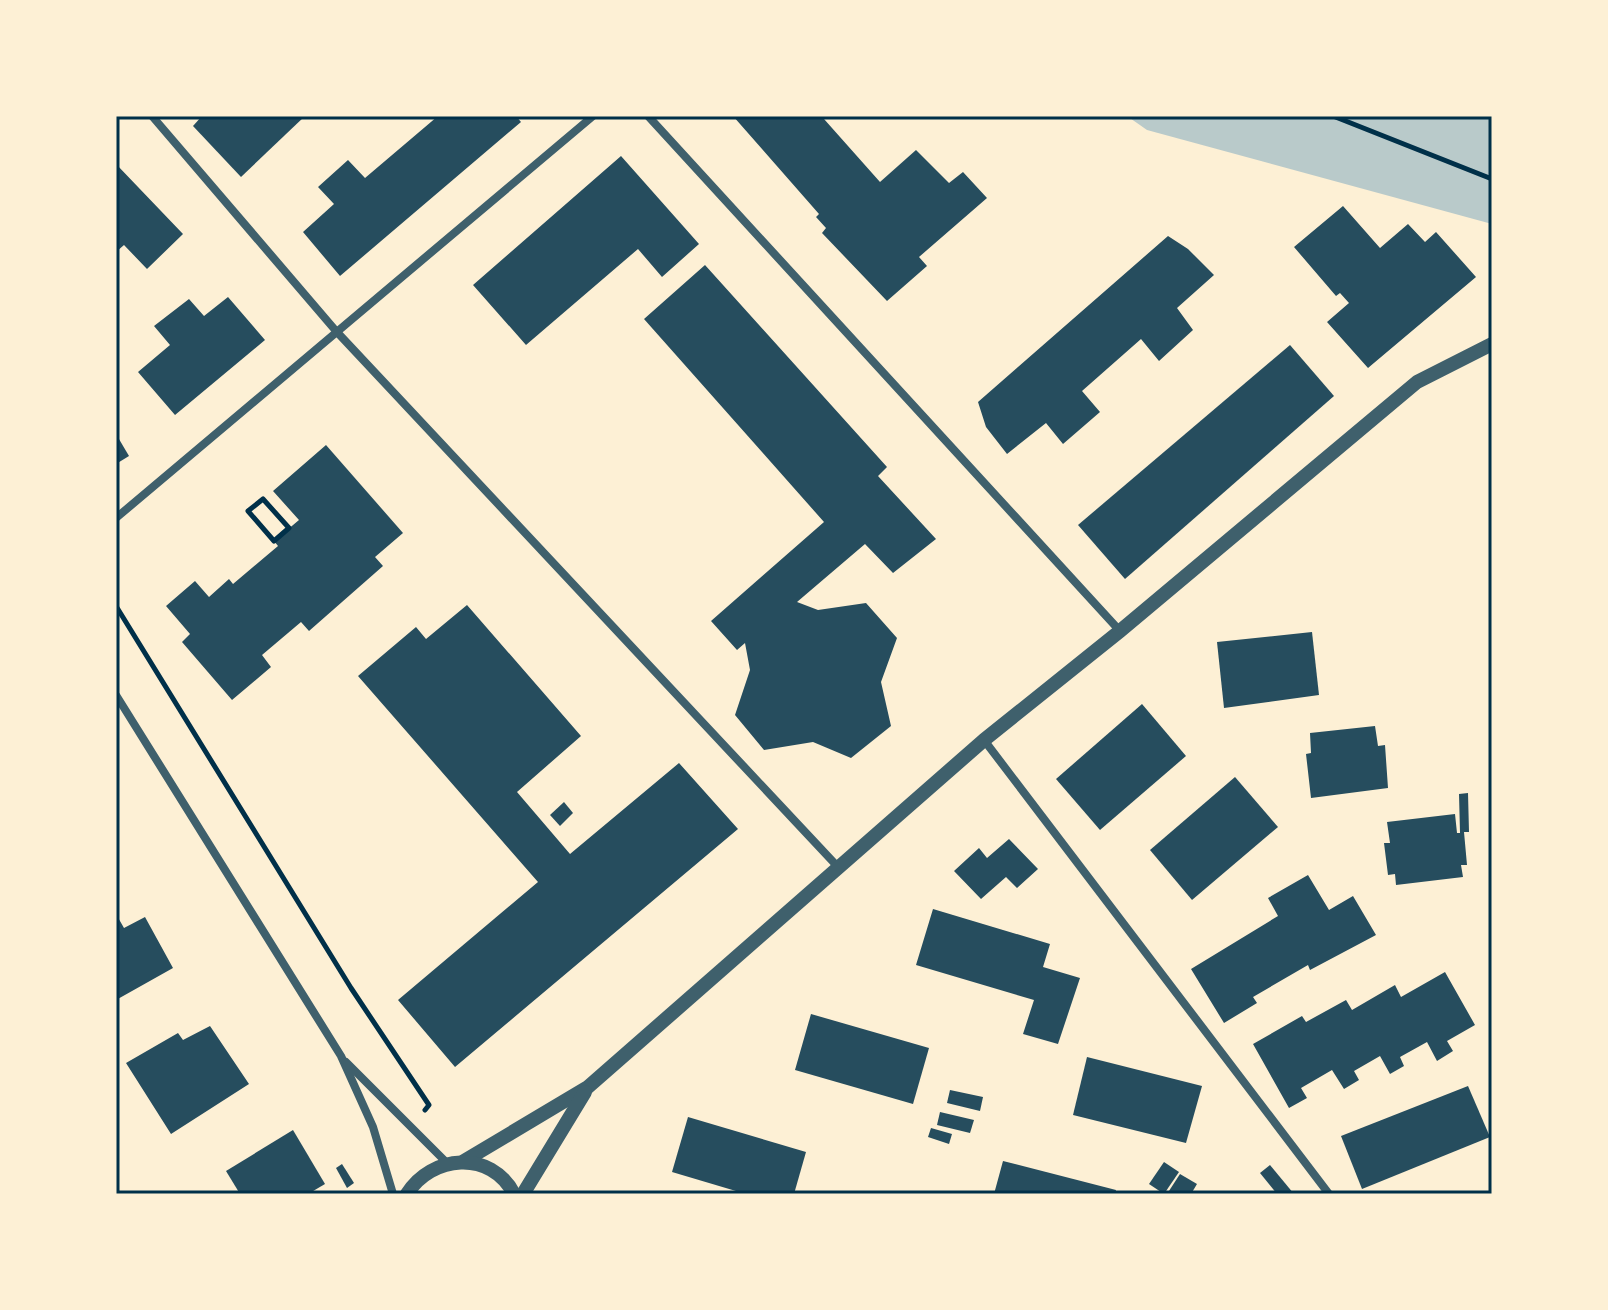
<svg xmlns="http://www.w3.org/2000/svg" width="1608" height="1310" viewBox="0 0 1608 1310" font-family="'Public Sans',sans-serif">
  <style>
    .green { fill: #b9caca }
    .building { fill: #264d5e }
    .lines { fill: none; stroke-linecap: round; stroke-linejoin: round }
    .path { stroke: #003049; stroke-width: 5 }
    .minor { stroke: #3f606c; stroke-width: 8 }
    .tertiary { stroke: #3f606c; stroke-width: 14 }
    .neatline { fill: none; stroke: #003049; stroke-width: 3 }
  </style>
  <rect width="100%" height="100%" fill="#fdf0d5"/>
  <polygon class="green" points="1127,116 1492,116 1492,224 1147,130"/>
  <g class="building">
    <polygon points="202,116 305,116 241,177 193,126"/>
    <polygon points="438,116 516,116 521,122 340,276 303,232 334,204 318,187 348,160 365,178"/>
    <polygon points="733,116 828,116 824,119 880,182 916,150 949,183 963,172 987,198 919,257 927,266 887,301 822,233 826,228 816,217 819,214"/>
    <polygon points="621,156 699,244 662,277 638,249 526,345 473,285"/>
    <polygon points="116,164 183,234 147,269 124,245 116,252"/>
    <polygon points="1343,206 1380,248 1408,224 1425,242 1436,232 1476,277 1368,368 1327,322 1349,303 1340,293 1336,296 1294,247"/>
    <polygon points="1168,236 1188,249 1214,275 1177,308 1193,330 1159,361 1141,339 1082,391 1100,412 1063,444 1046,423 1007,454 986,427 978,402"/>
    <polygon points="705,265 887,467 878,476 936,539 893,573 865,544 797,602 818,610 866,603 897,638 881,682 891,726 851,758 813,742 764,750 735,715 750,670 745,643 737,650 711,621 824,522 644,319"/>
    <polygon points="228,297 265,340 175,415 138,372 170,345 154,326 189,299 204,316"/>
    <polygon points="1290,345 1334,396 1125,579 1078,525"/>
    <polygon points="116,434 129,456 116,464"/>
    <polygon points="326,445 403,533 375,557 383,566 309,631 301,622 262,655 271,667 232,700 182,642 190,634 166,606 195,581 209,597 229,579 233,584 278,546 274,541 299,520 273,491"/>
    <polygon points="467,605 581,736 517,792 570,854 679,763 738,829 455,1067 398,1000 538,882 358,676 416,627 426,639"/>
    <polygon points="1312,632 1319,695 1224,708 1217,642"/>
    <polygon points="1142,704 1186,756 1100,830 1056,779"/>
    <polygon points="1375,726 1378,746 1385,745 1388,788 1311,798 1306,754 1311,753 1310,733"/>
    <polygon points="1235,777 1278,827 1192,900 1150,850"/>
    <polygon points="1468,793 1469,832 1464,832 1467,865 1461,865 1463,877 1396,885 1395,874 1388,875 1384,843 1390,843 1387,822 1455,814 1457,833 1460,833 1459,794"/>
    <polygon points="564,802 573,813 560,826 550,815"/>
    <polygon points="1009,839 1038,869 1017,888 1006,877 981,899 954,871 979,848 987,858"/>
    <polygon points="1308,875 1329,910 1353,896 1376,935 1310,970 1308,965 1253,997 1257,1003 1224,1023 1191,969 1278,916 1268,898"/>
    <polygon points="933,909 1050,944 1043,967 1080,978 1058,1044 1023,1034 1034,1000 916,965"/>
    <polygon points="116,914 124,928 145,917 173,968 116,1000"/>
    <polygon points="1445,972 1475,1025 1447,1041 1453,1051 1437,1061 1427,1042 1400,1057 1404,1066 1390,1074 1380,1056 1354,1071 1359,1080 1344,1089 1332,1070 1301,1088 1307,1098 1289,1108 1253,1044 1302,1016 1306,1022 1346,1000 1352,1010 1395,985 1401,997"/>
    <polygon points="811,1014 929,1048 913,1104 795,1070"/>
    <polygon points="210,1026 249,1084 171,1134 126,1063 178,1033 183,1040"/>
    <polygon points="1087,1057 1202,1086 1186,1143 1073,1115"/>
    <polygon points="1468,1086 1490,1137 1362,1189 1341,1136"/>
    <polygon points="950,1090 983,1097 980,1111 947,1103"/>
    <polygon points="940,1112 974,1120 970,1133 937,1125"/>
    <polygon points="688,1117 806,1152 794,1194 746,1194 672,1172"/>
    <polygon points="931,1128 952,1134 949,1144 928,1137"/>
    <polygon points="293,1130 325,1184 308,1194 240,1194 226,1171"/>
    <polygon points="1003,1161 1116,1190 1115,1194 994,1194"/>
    <polygon points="1164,1162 1179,1172 1164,1194 1149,1184"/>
    <polygon points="342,1164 354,1183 347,1188 336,1168"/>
    <polygon points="1270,1165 1294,1194 1277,1194 1260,1173"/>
    <polygon points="1180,1174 1197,1184 1191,1194 1167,1194"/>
  </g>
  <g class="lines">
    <g class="path">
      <polyline points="1333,116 1492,179"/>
      <polygon points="263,499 289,528 274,541 248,511"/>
      <polyline points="116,606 351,988 429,1105 425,1110"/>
    </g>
    <g class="minor">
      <polyline points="152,116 336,331 838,867"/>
      <polyline points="648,116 1120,631"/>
      <polyline points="116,518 593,116"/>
      <polyline points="116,695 341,1056 373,1127 393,1194"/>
      <polyline points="984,740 1329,1194"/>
      <polyline points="346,1062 447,1163"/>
    </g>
    <g class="tertiary">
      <polyline points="464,1161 588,1087 984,740 1120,631 1417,382 1492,344"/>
      <path d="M407,1194C431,1155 491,1149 514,1194"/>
      <polyline points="523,1194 585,1092"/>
    </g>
  </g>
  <rect width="1608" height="1310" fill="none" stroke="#fdf0d5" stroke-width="236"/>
  <rect x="118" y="118" width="1372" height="1074" class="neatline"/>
</svg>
